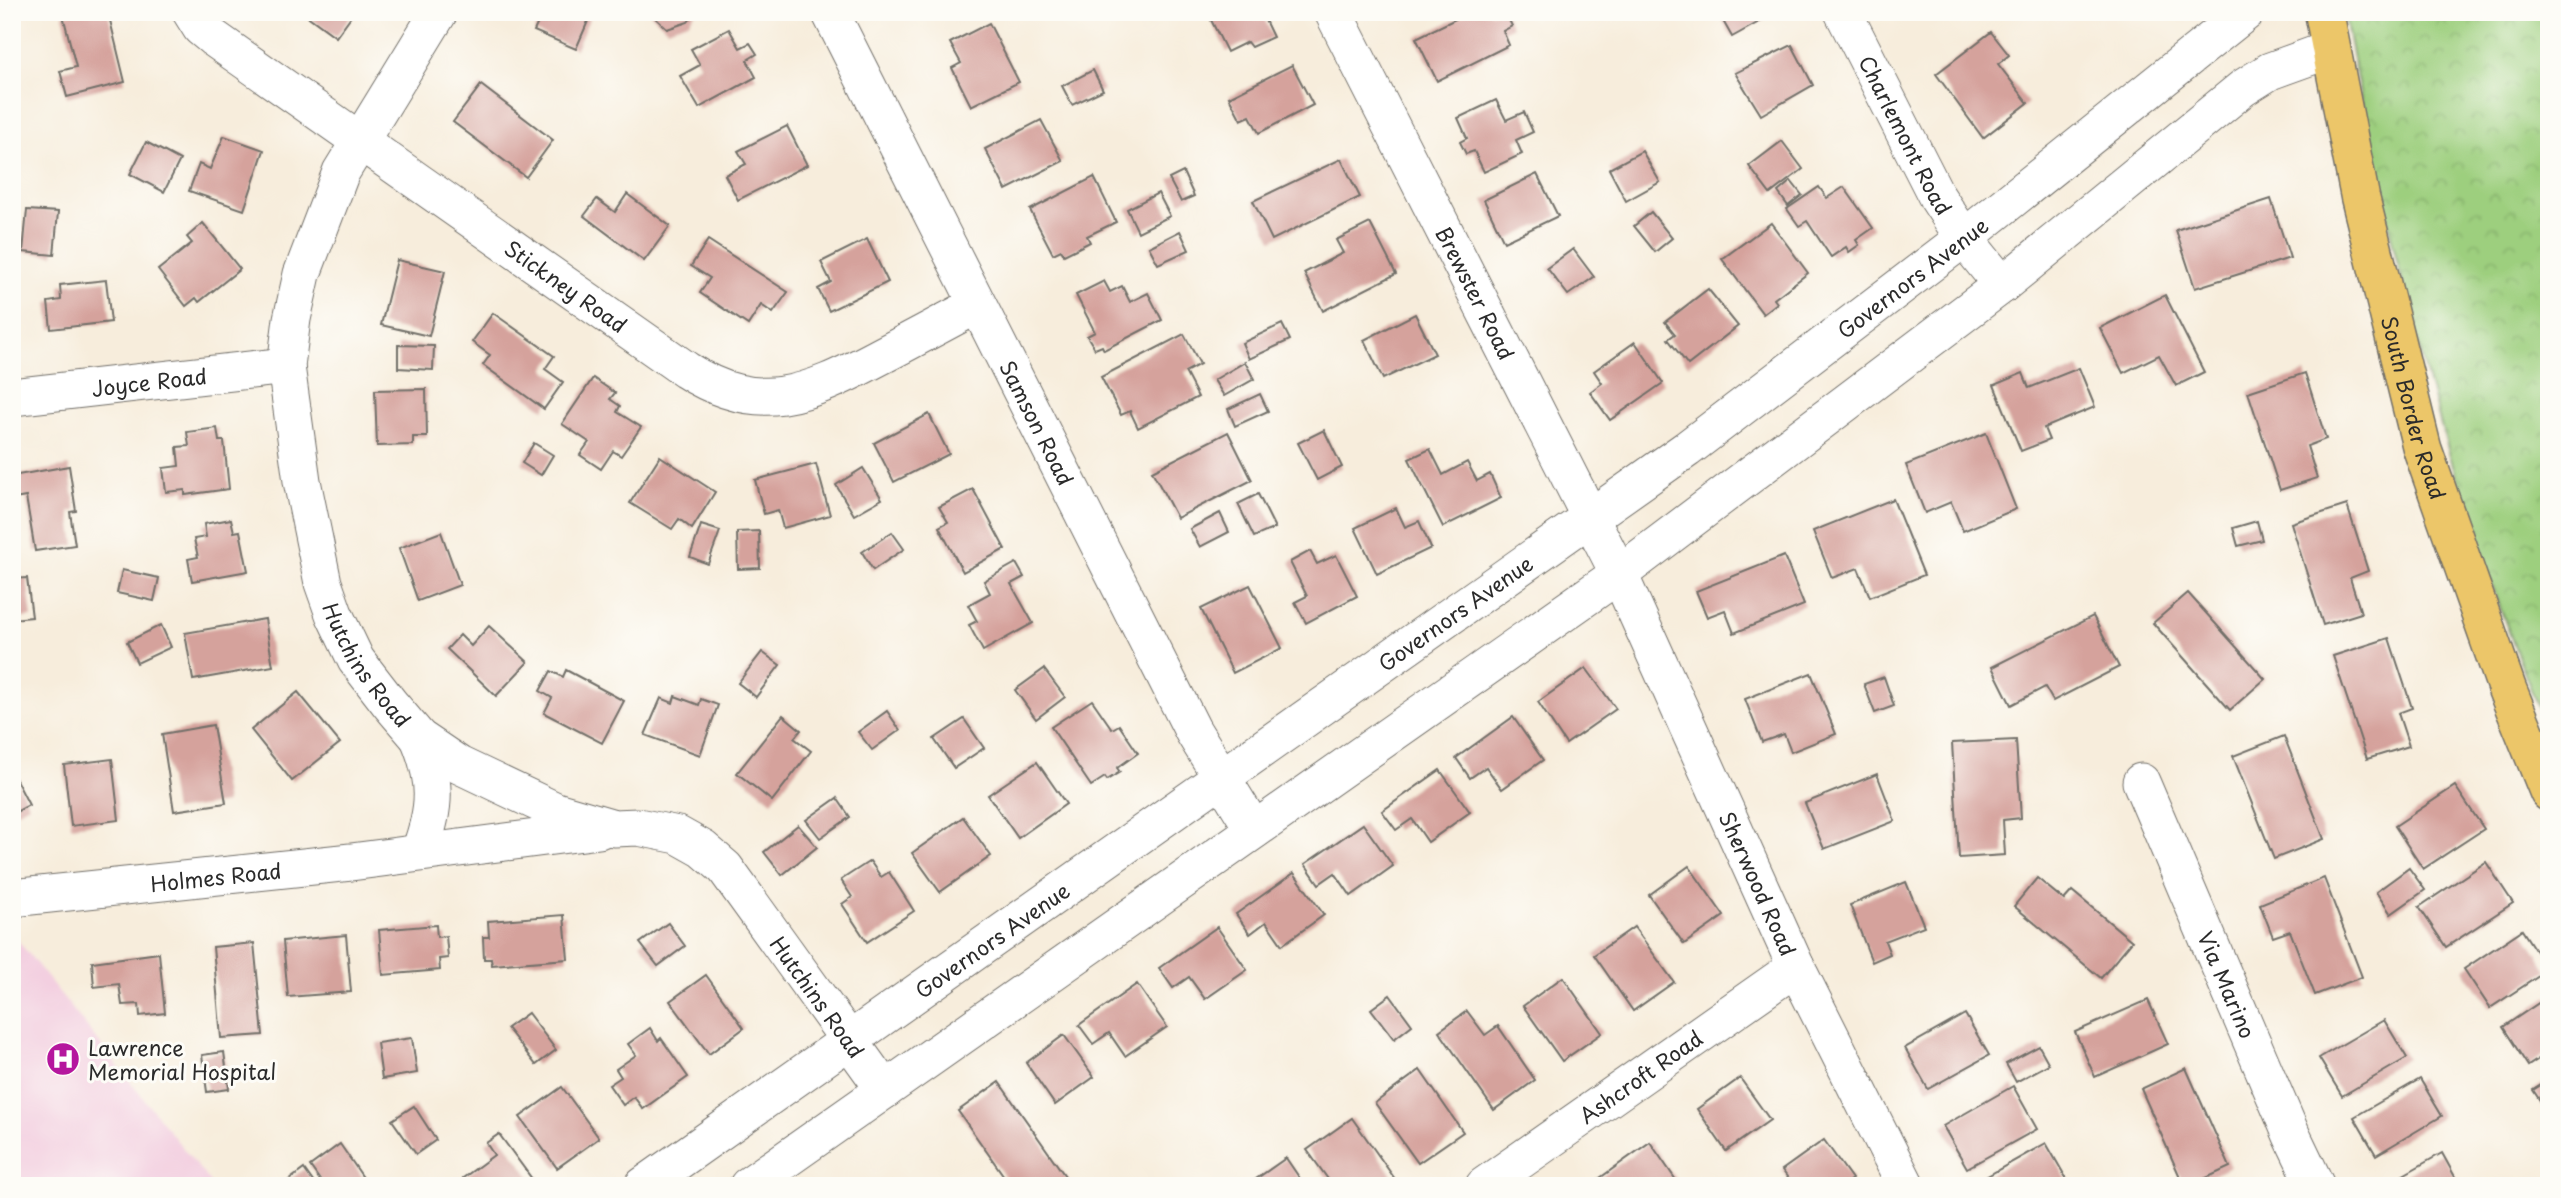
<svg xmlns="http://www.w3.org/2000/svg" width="2561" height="1198" viewBox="0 0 2561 1198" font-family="'Playpen Sans',sans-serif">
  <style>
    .built { fill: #f3cfe0 }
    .park { fill: url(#park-crowns); stroke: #647d54; stroke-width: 2 }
    .building { fill: #d5a29c }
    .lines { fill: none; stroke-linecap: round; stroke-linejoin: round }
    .minor-casing { stroke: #726f69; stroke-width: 39 }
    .major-casing { stroke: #726f69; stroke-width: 41 }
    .minor { stroke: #fff; stroke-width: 37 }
    .major { stroke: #ecc669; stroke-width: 38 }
    .labels { text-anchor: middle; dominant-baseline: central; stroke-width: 6; stroke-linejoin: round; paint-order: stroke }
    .street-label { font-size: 21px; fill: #2b2b2b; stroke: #fdfcf7 }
    .poi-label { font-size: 21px; fill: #2b2b2b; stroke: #fdfcf7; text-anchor: start }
  </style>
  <defs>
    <pattern id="park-crowns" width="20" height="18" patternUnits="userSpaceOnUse" patternTransform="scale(1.75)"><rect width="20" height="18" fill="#9dcf7e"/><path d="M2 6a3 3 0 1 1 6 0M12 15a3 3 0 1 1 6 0" fill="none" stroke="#87b26d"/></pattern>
  </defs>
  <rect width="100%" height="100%" fill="#fdfcf7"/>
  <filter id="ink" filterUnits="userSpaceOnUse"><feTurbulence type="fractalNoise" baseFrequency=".0143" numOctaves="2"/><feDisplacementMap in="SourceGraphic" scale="14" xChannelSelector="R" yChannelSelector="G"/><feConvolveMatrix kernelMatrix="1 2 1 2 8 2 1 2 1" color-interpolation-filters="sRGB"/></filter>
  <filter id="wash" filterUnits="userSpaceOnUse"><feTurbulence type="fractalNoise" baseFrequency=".00686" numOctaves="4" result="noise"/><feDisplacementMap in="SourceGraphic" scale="28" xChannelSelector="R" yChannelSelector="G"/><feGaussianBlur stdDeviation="1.57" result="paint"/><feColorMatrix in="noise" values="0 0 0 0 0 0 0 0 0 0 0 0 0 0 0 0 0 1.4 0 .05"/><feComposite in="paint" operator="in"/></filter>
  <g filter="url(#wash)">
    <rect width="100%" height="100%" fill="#f7eddc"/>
    <polygon class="built" points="12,933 213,1186 12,1186"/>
    <path class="park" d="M2344,12H2549V734C2453,503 2390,258 2344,12Z"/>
    <g id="blocks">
      <g class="building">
        <polygon points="76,12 108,12 125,82 67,97 60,71 76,67 63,15"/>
        <polygon points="302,12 354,12 336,37"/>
        <polygon points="543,12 592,12 576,49 534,31"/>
        <polygon points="649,12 696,12 688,22 667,29"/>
        <polygon points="1207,12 1261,12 1273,37 1251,47 1247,42 1227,52"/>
        <polygon points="1470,12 1505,12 1512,26 1503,31 1509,45 1437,81 1416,38"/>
        <polygon points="1718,12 1777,12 1732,37"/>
        <polygon points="989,23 1019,82 971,106 952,68 961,63 950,43"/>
        <polygon points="729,29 740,48 750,43 757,54 747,60 756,77 699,108 680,76 700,65 691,49"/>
        <polygon points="1991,32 2009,55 1998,64 2028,103 1983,138 1936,74"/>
        <polygon points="1792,45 1813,85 1761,115 1735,73"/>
        <polygon points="1292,65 1313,105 1259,133 1250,116 1241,120 1229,97"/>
        <polygon points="1093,70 1103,90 1072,105 1062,86"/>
        <polygon points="481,85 553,140 526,177 453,122"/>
        <polygon points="1496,100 1506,120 1524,112 1533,132 1516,140 1522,154 1484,172 1474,151 1466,154 1460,142 1467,138 1458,118"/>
        <polygon points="1041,120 1063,161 1006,190 985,149"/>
        <polygon points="787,126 807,165 738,200 725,175 746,164 738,151"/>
        <polygon points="224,136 264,150 244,210 189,191 199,164 210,169"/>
        <polygon points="1782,141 1803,169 1770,194 1749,166"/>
        <polygon points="146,142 180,160 164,192 130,174"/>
        <polygon points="1642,151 1660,182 1626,201 1609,169"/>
        <polygon points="1341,159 1360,197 1272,240 1253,201"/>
        <polygon points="1183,172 1194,196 1181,202 1169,179"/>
        <polygon points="1537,174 1558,216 1504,242 1484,200"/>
        <polygon points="1094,177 1116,222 1087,236 1090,242 1064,255 1061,250 1053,254 1030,210"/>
        <polygon points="1791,181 1802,195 1788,206 1778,192"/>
        <polygon points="1819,187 1827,198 1844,187 1873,228 1856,240 1859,245 1849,252 1846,247 1831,257 1807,221 1799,226 1787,209"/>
        <polygon points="1158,193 1170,216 1138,232 1127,209"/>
        <polygon points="627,194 670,226 644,261 584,216 597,199 615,212"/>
        <polygon points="2271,199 2290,258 2195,288 2176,230"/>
        <polygon points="27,210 58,212 54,255 23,252"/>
        <polygon points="1651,212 1672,238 1655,252 1634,226"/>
        <polygon points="203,223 240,269 199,302 196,298 186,306 158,270 192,243 187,237"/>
        <polygon points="1370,223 1396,274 1323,311 1304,273 1343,253 1336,240"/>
        <polygon points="1771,223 1808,273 1774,299 1777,303 1763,314 1722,259"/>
        <polygon points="1180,231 1189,250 1158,264 1149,247"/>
        <polygon points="867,239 888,282 829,311 818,289 831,282 821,262"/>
        <polygon points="708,240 788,292 773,313 761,305 748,325 700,293 710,278 691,266"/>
        <polygon points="1573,249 1594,277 1568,295 1547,268"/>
        <polygon points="397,260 445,271 429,336 381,325"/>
        <polygon points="106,280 111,322 51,329 48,302 61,300 60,285"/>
        <polygon points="1104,281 1110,292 1122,286 1130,302 1148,293 1162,320 1104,350 1102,346 1095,349 1087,336 1095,332 1076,295"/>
        <polygon points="1708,289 1738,326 1688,365 1668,339 1675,334 1665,322"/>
        <polygon points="2165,295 2204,372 2176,386 2159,355 2123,373 2100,328"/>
        <polygon points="493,313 554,356 545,369 563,382 544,409 483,365 490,355 472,342"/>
        <polygon points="1415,314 1435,354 1383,379 1364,340"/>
        <polygon points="1282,324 1290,340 1249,359 1242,343"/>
        <polygon points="1184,334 1200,364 1185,372 1198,397 1138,428 1130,411 1121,415 1101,377"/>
        <polygon points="1635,342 1663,383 1610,420 1590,392 1602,383 1594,371"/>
        <polygon points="398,345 434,346 433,370 398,368"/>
        <polygon points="1245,362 1254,379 1224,396 1214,380"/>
        <polygon points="2079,368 2095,407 2044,428 2049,440 2021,451 1994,385 2023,373 2029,388"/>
        <polygon points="2305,373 2326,439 2307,446 2317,478 2280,490 2248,392"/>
        <polygon points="593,378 615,393 610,399 620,406 617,412 641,427 621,456 613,451 601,469 580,455 589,442 562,424"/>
        <polygon points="426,389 427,437 413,437 413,445 377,446 375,390"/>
        <polygon points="1260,394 1268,411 1235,426 1228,409"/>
        <polygon points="929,414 949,454 894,482 874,443"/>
        <polygon points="217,428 219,441 224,441 229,489 185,495 185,490 166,492 163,468 179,466 177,447 189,446 187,432"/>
        <polygon points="1324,430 1342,467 1317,480 1298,443"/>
        <polygon points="1228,432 1252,480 1177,518 1152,471"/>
        <polygon points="1986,433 2016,509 1963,531 1951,502 1925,513 1906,465"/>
        <polygon points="534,443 553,455 541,475 522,463"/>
        <polygon points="1430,449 1443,475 1467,462 1477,481 1490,474 1501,498 1443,527 1409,459"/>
        <polygon points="660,456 715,492 692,529 679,519 672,529 630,503"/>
        <polygon points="816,464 830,515 783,528 778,510 764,514 755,480"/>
        <polygon points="69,466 76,511 70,512 75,545 35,551 26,497 14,499 12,476"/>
        <polygon points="863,468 882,499 854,515 836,485"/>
        <polygon points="973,489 1005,549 963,572 939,527 948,522 939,507"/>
        <polygon points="1258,494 1275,528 1254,537 1238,504"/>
        <polygon points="1893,499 1924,575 1870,597 1858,568 1832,578 1813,531"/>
        <polygon points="2347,505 2368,571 2350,578 2361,613 2323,625 2291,523"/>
        <polygon points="1396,508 1405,527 1419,521 1431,548 1377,574 1355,528"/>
        <polygon points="1220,513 1229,532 1200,547 1190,529"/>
        <polygon points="231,519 234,532 240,531 248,571 192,581 188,559 198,557 194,539 206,537 204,524"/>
        <polygon points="2257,521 2262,540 2238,546 2233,528"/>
        <polygon points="701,525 720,531 708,564 690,557"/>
        <polygon points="759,531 760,568 738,569 737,532"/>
        <polygon points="441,532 460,585 418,601 399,548"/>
        <polygon points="892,532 904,549 873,570 862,552"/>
        <polygon points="1310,551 1317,564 1336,555 1357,596 1306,623 1295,602 1307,596 1290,562"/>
        <polygon points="1784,556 1804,605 1734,633 1725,610 1707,617 1696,591"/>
        <polygon points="1016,563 1024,577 1011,584 1033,623 983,651 969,625 977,621 968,605 990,593 984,581"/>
        <polygon points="122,570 159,578 154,601 117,593"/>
        <polygon points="27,578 32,617 12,619 12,579"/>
        <polygon points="1250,585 1282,648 1233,673 1201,609"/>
        <polygon points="2188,593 2265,679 2230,710 2153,623"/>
        <polygon points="2093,616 2119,667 2053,701 2045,687 2011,705 1992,667"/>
        <polygon points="265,619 273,666 193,680 185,633"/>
        <polygon points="161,625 171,647 137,663 127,642"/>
        <polygon points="489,626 528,662 496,696 447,649 460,635 471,646"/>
        <polygon points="2389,638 2412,708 2398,713 2409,746 2367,759 2333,656"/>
        <polygon points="762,652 780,665 756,697 738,683"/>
        <polygon points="1586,668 1616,709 1566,744 1538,702"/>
        <polygon points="1044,669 1065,697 1036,719 1015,690"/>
        <polygon points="566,670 624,701 602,743 544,713 552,698 540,691 551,671 563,677"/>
        <polygon points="1811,673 1836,734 1791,752 1784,734 1762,742 1745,699"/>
        <polygon points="1884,677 1894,706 1875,713 1864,684"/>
        <polygon points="298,692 340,743 292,781 251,730"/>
        <polygon points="675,696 699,705 701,699 718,705 700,755 645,735 661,698 673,703"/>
        <polygon points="1092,700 1112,729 1119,725 1138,753 1117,768 1120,772 1107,780 1105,777 1091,786 1051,727"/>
        <polygon points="887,711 900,730 872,750 858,732"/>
        <polygon points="783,715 801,730 794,738 811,751 772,801 737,773"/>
        <polygon points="1513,717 1543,760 1502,789 1486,767 1470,778 1456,758"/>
        <polygon points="964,719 984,748 954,768 934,739"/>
        <polygon points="213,725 226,803 174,811 162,734"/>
        <polygon points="2284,736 2324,839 2274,859 2233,756"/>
        <polygon points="2016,740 2021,818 2003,820 2005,855 1959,858 1952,743"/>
        <polygon points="112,759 119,820 71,826 64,765"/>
        <polygon points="1037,762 1066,804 1018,838 988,795"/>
        <polygon points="1440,770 1470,812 1428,842 1412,819 1396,830 1382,811"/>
        <polygon points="12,772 29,805 12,814"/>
        <polygon points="1877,774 1895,821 1824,849 1805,803"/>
        <polygon points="2455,786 2484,829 2423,869 2395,826"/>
        <polygon points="837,798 850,817 820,838 806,820"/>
        <polygon points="963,817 991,856 940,892 912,853"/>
        <polygon points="1363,824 1393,866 1351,896 1335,873 1319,884 1305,864"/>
        <polygon points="798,825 817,847 782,875 764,852"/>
        <polygon points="870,861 881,877 889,872 914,911 867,942 842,904 852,897 841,880"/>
        <polygon points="2486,862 2513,903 2446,947 2419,907"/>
        <polygon points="1689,866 1724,916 1684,944 1649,895"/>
        <polygon points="2409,868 2425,890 2391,914 2376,892"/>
        <polygon points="1294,873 1324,915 1282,945 1266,922 1250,934 1236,914"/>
        <polygon points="2037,878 2064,900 2072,891 2132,941 2101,978 2014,906"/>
        <polygon points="2324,878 2362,977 2315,995 2290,931 2273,937 2260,904"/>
        <polygon points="1906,882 1924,926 1885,941 1890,954 1872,962 1850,905"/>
        <polygon points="564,915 568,959 492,965 491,959 484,959 483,937 489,937 488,921"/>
        <polygon points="668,923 685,946 658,966 640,943"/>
        <polygon points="436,925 437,937 446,936 448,958 439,959 440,970 383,975 379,930"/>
        <polygon points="1217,927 1247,970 1205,999 1189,977 1173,988 1159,968"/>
        <polygon points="1634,927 1674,982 1633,1011 1594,955"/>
        <polygon points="2522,930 2548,970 2490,1008 2464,969"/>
        <polygon points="346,935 351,992 288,997 283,941"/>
        <polygon points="254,943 263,1035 221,1038 213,947"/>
        <polygon points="159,953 165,1013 140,1016 139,1004 122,1005 119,984 94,987 92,962"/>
        <polygon points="706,975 744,1028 709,1054 670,1001"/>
        <polygon points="1563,977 1602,1033 1562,1061 1523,1006"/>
        <polygon points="1137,984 1167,1027 1125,1056 1109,1033 1093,1044 1079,1025"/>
        <polygon points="1390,995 1412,1025 1394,1039 1371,1009"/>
        <polygon points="2549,996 2549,1052 2528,1066 2503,1027"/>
        <polygon points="2148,1000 2168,1044 2095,1077 2075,1032"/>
        <polygon points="1467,1011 1485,1035 1498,1026 1535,1080 1494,1110 1439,1031"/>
        <polygon points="528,1013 556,1050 536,1065 507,1028"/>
        <polygon points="1965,1014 1989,1055 1928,1089 1905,1048"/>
        <polygon points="2384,1020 2407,1058 2342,1096 2319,1058"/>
        <polygon points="650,1028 658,1041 661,1038 688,1077 643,1109 634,1097 623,1105 609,1085 621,1077 616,1069 636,1055 628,1044"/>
        <polygon points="1064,1035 1094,1077 1055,1105 1026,1063"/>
        <polygon points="412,1038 417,1073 382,1079 377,1043"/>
        <polygon points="2039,1046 2049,1064 2016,1082 2006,1064"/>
        <polygon points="224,1052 229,1089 207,1092 202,1055"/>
        <polygon points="2186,1068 2230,1167 2189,1186 2184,1186 2141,1089"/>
        <polygon points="1420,1070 1463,1132 1418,1163 1375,1103"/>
        <polygon points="1740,1078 1770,1120 1726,1151 1697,1109"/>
        <polygon points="2420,1079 2442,1116 2376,1155 2354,1117"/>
        <polygon points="2549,1080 2549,1114 2533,1090"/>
        <polygon points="999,1082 1072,1186 1011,1186 958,1111"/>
        <polygon points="2013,1086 2037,1129 1967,1168 1943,1126"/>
        <polygon points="562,1087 599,1138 557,1168 520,1117"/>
        <polygon points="414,1106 436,1140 416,1154 392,1120"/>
        <polygon points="1352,1118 1395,1179 1386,1186 1333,1186 1307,1150"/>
        <polygon points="499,1134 535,1183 530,1186 462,1186 466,1183 463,1178 494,1155 486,1143"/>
        <polygon points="1824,1140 1852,1179 1842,1186 1794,1186 1782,1170"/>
        <polygon points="1650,1142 1680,1186 1595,1186 1593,1183"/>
        <polygon points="2046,1143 2069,1183 2063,1186 1977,1186 1975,1183"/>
        <polygon points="340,1144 364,1179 354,1186 324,1186 310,1166"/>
        <polygon points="2442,1153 2460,1186 2394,1186 2391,1182"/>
        <polygon points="1286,1158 1305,1186 1261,1186 1256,1179"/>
        <polygon points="304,1169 316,1186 281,1186"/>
      </g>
    </g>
  </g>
  <g filter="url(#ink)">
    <use href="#blocks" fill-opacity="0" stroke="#726f69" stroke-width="2"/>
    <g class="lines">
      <g class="minor-casing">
        <g id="minor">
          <path id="s1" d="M191,12L201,28L212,37L686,370C758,416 807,395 877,358C910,341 943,323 977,305"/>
          <path id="s2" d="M439,12L341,172L302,274L292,319L286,366L302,481L323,583L334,614L356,660L390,704L419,738L459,765L556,811L614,828L638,827L678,835L703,849L725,868L885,1090"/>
          <path id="s3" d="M830,12L1193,731L1254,830"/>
          <path id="s4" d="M1333,12L1619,574L1796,967L1906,1186"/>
          <path id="s5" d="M1843,12L1937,197L1964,238L2002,285"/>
          <path id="s6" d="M12,397L286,366"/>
          <path d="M419,738C437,782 436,807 420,851"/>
          <path id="s7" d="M2141,782L2292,1136L2316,1186"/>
          <path id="s8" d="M12,898L351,862L599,830"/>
          <path id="s9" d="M643,1186L1687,449L1964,238L2246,12"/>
          <polyline points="748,1186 1619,574 2002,285 2243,88 2270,71 2331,49"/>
          <path id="s10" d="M1484,1186L1796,967"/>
        </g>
      </g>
      <g class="major-casing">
        <g id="major">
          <path id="s11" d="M2324,12L2360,197L2422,448L2507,689L2549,792"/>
        </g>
      </g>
      <use href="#minor" class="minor"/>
      <use href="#major" class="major"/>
    </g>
  </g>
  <defs>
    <g id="hospital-disc" transform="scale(1.75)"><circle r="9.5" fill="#b5179e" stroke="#fdfcf7"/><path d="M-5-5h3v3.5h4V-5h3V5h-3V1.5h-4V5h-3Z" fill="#fff"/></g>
  </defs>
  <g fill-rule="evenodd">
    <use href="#hospital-disc" x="63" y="1059"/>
  </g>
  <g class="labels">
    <g class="street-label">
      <text stroke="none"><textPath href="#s5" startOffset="138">Charlemont Road</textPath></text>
      <text stroke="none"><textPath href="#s9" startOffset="1561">Governors Avenue</textPath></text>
      <text stroke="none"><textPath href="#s1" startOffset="466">Stickney Road</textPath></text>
      <text stroke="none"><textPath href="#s4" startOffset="315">Brewster Road</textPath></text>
      <text stroke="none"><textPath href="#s6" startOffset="138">Joyce Road</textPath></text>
      <text stroke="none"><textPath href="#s11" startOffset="406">South Border Road</textPath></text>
      <text stroke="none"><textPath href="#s3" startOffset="460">Samson Road</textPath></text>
      <text stroke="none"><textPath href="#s9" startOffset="994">Governors Avenue</textPath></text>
      <text stroke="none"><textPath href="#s2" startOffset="704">Hutchins Road</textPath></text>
      <text stroke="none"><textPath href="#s8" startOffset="205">Holmes Road</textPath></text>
      <text stroke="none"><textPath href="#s4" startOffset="970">Sherwood Road</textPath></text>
      <text stroke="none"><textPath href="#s9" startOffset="427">Governors Avenue</textPath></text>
      <text stroke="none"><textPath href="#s7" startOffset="220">Via Marino</textPath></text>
      <text stroke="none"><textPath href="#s2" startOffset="1292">Hutchins Road</textPath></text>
      <text stroke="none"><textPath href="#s10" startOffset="191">Ashcroft Road</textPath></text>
    </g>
    <g class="poi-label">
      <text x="88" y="1047">Lawrence<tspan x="88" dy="24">Memorial Hospital</tspan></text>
    </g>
  </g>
  <rect width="2561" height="1198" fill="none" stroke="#fdfcf7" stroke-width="42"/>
</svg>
